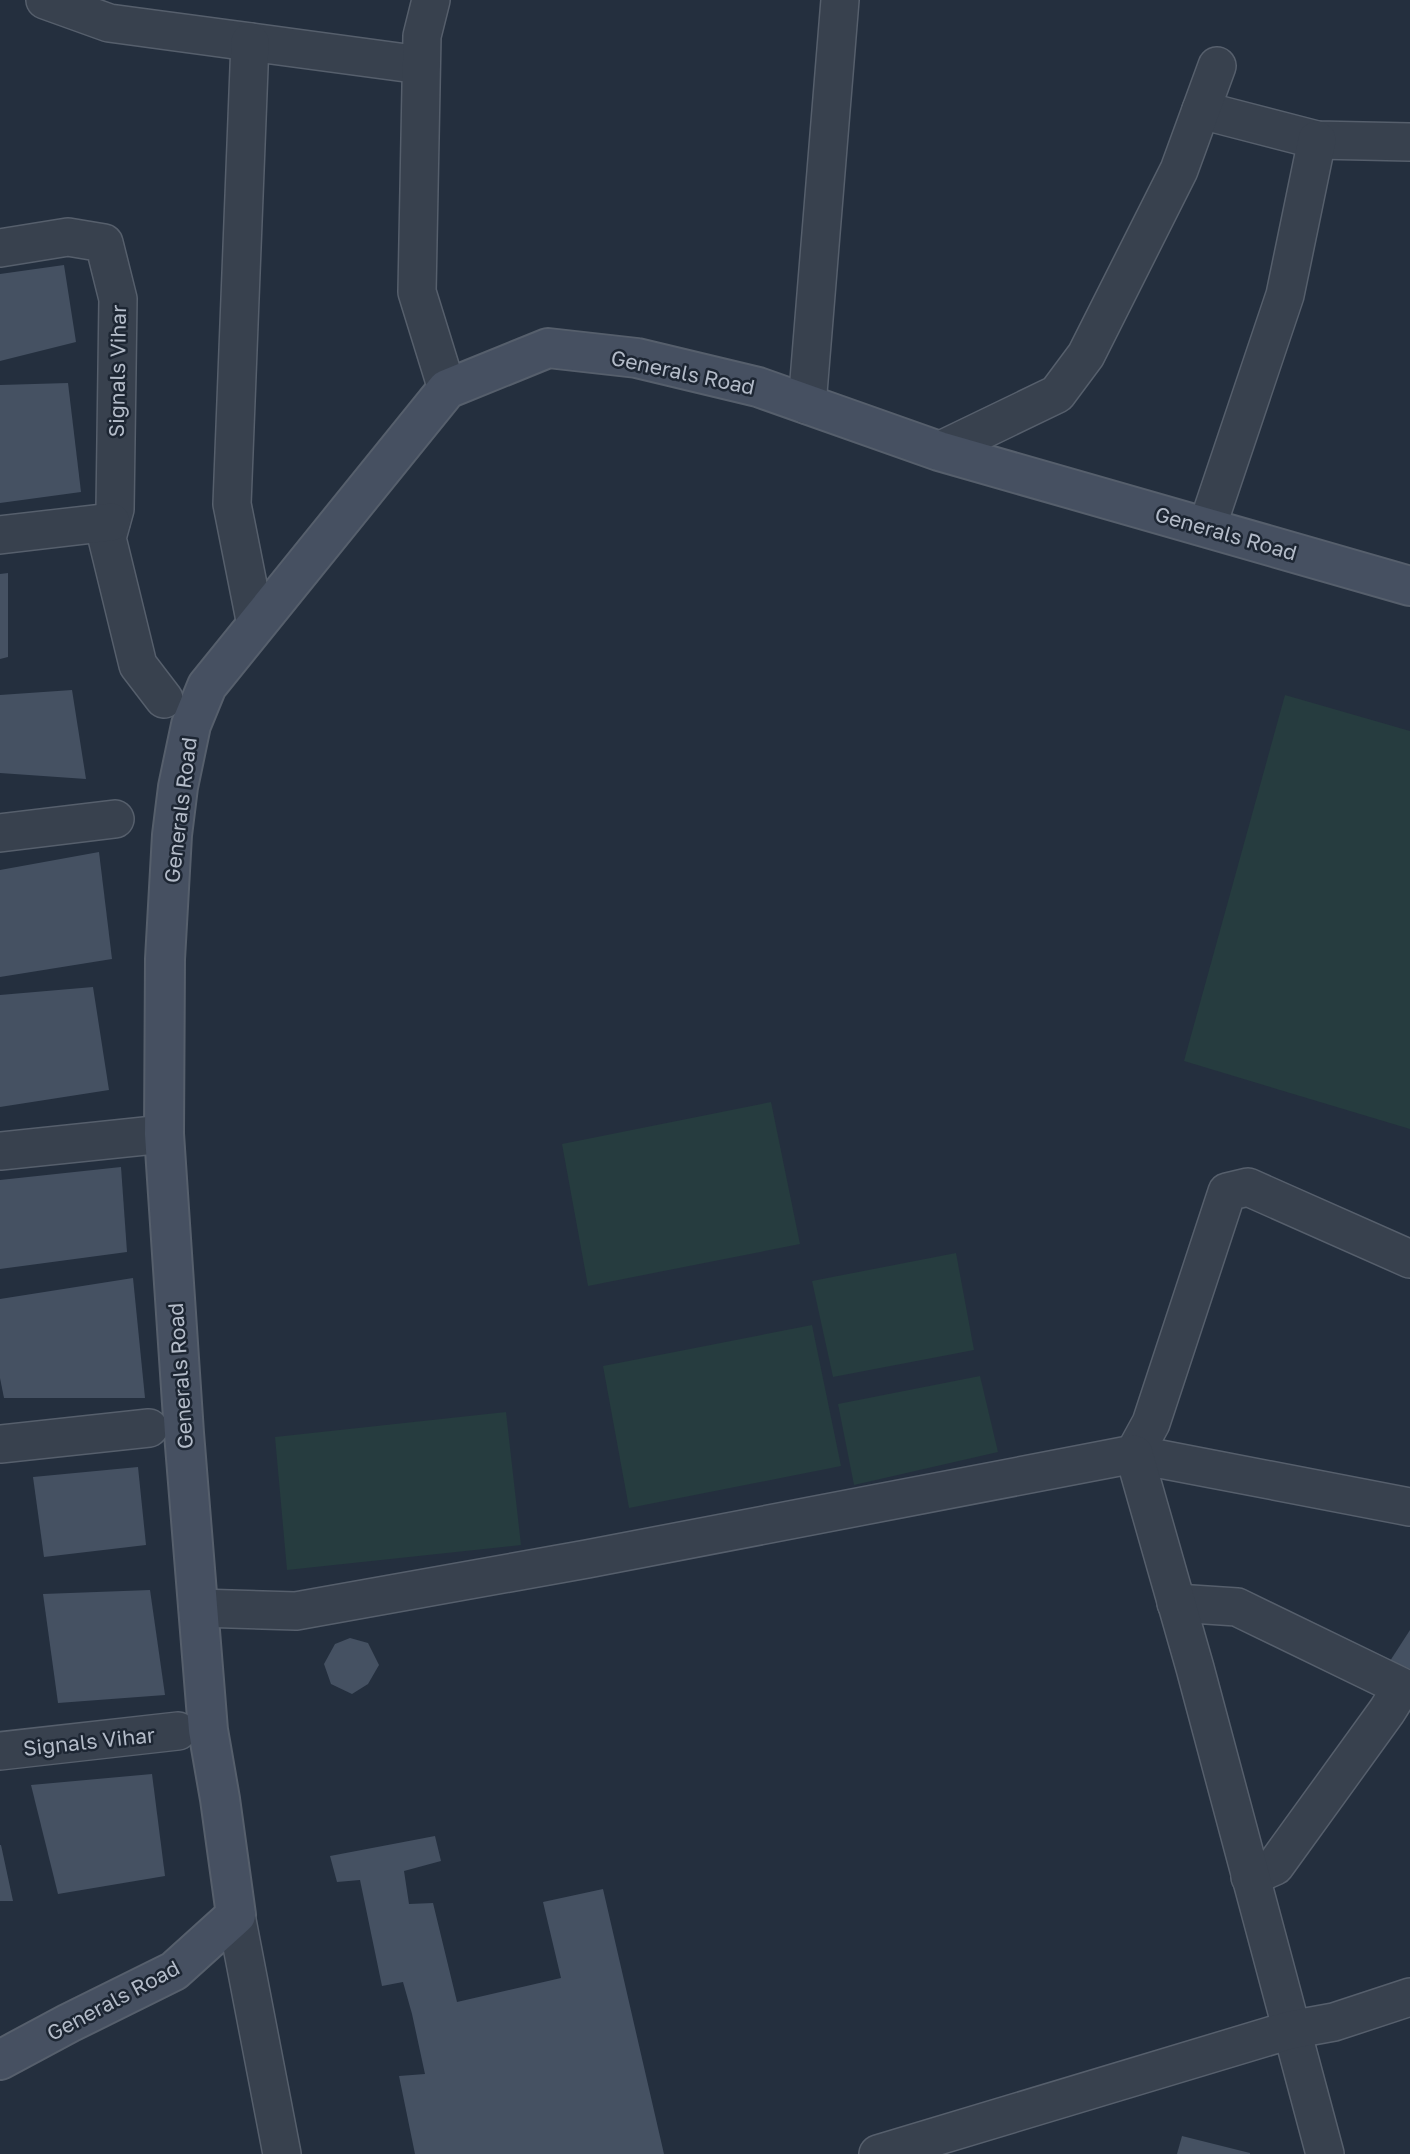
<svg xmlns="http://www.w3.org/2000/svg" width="1410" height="2154" viewBox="0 0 1410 2154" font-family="'Golos Text',sans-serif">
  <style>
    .green { fill: #263c3f }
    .building { fill: #455162 }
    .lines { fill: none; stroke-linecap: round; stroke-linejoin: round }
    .street-casing { stroke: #565f6c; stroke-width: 40 }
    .secondary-casing { stroke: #565f6c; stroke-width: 42 }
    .street { stroke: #38414e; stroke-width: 37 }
    .secondary { stroke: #465061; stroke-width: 38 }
    .labels { text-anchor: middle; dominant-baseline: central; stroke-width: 5; stroke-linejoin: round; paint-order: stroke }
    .street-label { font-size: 21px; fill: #b4bcc9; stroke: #1d2633 }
  </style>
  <rect width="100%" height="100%" fill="#242f3e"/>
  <g class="green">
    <polygon points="1285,695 1410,731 1410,1129 1184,1061"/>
    <polygon points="771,1102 800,1244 588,1286 562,1144"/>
    <polygon points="956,1253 974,1350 833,1377 812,1281"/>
    <polygon points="812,1325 841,1466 629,1508 603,1366"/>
    <polygon points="980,1376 998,1452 854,1485 838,1404"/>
    <polygon points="506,1412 521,1545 287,1570 275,1437"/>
  </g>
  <g class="building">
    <polygon points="64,265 76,342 0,361 0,274"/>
    <polygon points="68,383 81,492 0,503 0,385"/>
    <polygon points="8,573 8,657 0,659 0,574"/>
    <polygon points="72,690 86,779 0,773 0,695"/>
    <polygon points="99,852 112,959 0,977 0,870"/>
    <polygon points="93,987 109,1090 0,1107 0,995"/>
    <polygon points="121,1167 127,1252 0,1269 0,1180"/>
    <polygon points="133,1278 145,1398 4,1398 0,1378 0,1299"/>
    <polygon points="138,1467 146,1545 44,1557 33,1477"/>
    <polygon points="150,1590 165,1695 58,1703 43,1594"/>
    <polygon points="1410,1630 1410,1669 1390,1661"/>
    <polygon points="350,1638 368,1643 379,1665 368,1684 352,1694 331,1684 324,1664 335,1644"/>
    <polygon points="152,1774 165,1876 58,1894 31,1785"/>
    <polygon points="435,1836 441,1861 404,1871 409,1904 433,1903 457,2002 561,1978 543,1902 603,1889 664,2154 415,2154 399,2076 425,2074 412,2014 403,1982 382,1986 360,1880 337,1882 330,1856"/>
    <polygon points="0,1845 1,1845 13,1901 0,1901"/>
    <polygon points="1182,2136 1250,2153 1250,2154 1177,2154"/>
  </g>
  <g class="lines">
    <g class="street-casing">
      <g id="street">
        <polyline points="45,0 109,23 421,65"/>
        <polyline points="431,0 422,36 417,292 447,389"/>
        <polyline points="250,42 232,504 256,625"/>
        <polyline points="1201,110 1317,140 1410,142"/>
        <polyline points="0,248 68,237 104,243 118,299 115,509 107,538 138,665 164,699"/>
        <polyline points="807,405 840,0"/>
        <polyline points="939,451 1057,394 1086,355 1179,170 1217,66"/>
        <polyline points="1207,527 1285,295 1317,140"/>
        <polyline points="0,535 111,522"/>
        <polyline points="0,833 115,819"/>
        <polyline points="0,1151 164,1134"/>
        <polyline points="1410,1259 1248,1187 1227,1192 1151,1423 1134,1454 1410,1507"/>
        <polyline points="0,1444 149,1428"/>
        <polyline points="1176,1603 1237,1607 1402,1687 1387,1711 1275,1866 1250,1877"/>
        <polyline points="198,1608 296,1611 587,1559 1134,1454 1195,1668 1325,2154"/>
        <polyline points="0,1751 178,1731"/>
        <polyline points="236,1915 282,2154"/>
        <polyline points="878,2154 1290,2030 1334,2022 1410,1997"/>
      </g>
    </g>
    <g class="secondary-casing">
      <polyline id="secondary" points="0,2060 69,2023 174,1971 236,1915 220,1799 208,1730 184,1433 164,1134 165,959 172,835 178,787 191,725 207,686 447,389 548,348 637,358 758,387 939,451 1410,586"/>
    </g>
    <use href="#street" class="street"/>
    <use href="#secondary" class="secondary"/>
  </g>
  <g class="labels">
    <g class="street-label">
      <text transform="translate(117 371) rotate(-89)">Signals Vihar</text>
      <text transform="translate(683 372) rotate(12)">Generals Road</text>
      <text transform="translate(1226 533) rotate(16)">Generals Road</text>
      <text transform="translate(180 810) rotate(-83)">Generals Road</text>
      <text transform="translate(180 1376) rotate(-94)">Generals Road</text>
      <text transform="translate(89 1741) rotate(-6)">Signals Vihar</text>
      <text transform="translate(113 2000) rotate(-28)">Generals Road</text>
    </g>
  </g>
</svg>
